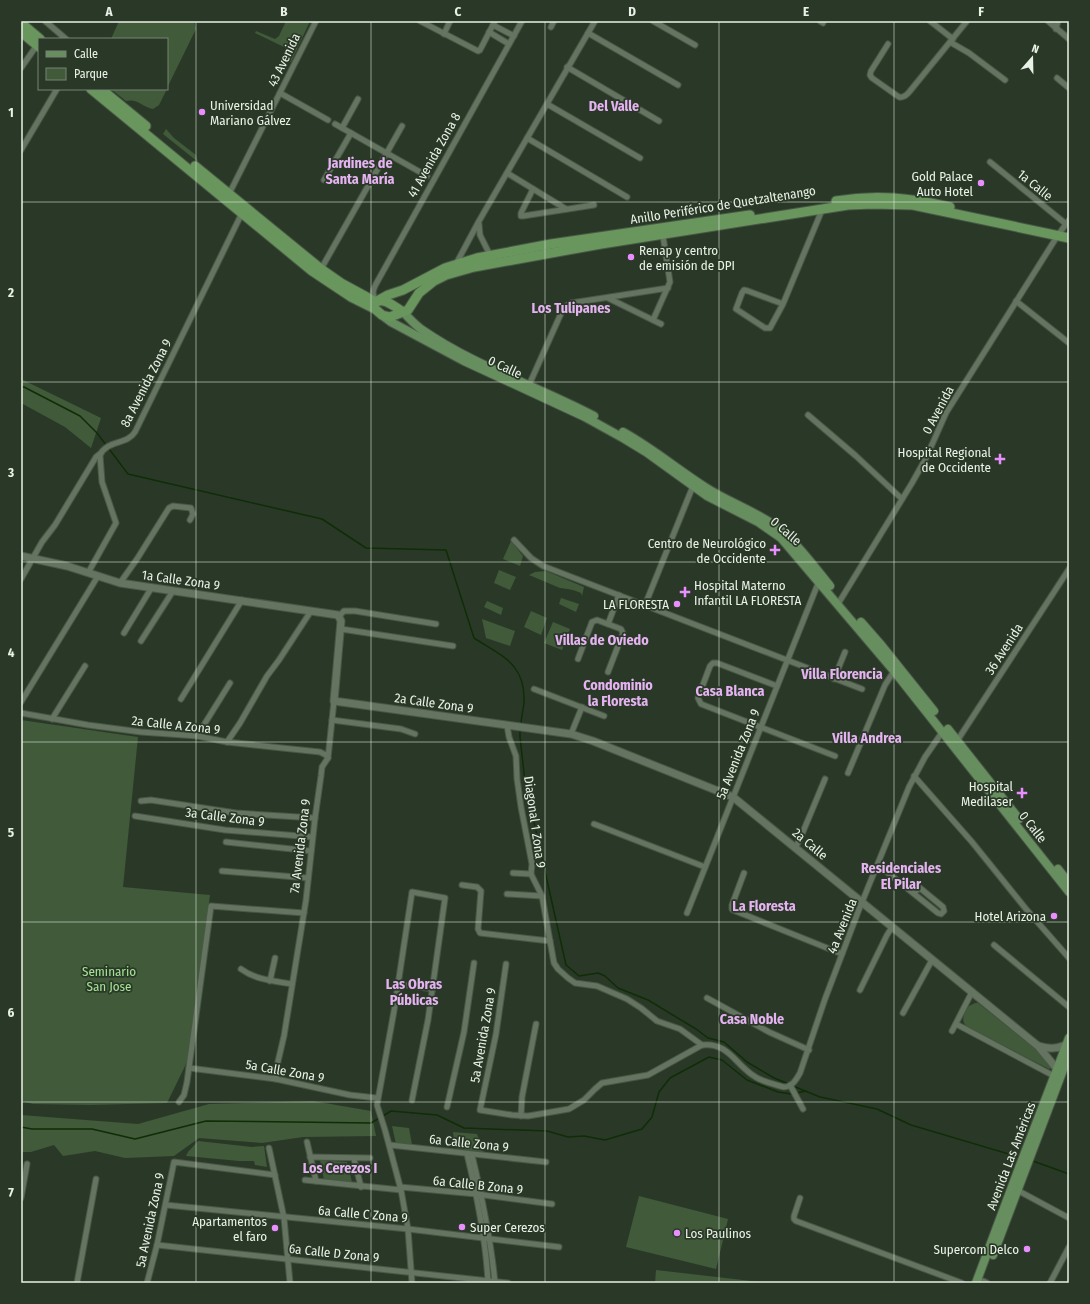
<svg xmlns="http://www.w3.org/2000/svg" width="1090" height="1304" viewBox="0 0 1090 1304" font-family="'Fira Sans Condensed',sans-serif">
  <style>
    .green { fill: #405a3a }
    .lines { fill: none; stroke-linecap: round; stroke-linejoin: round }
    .stream { stroke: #0f2d06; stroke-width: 1.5 }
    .minor-casing { stroke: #4a5747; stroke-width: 7 }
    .tertiary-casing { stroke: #4a5747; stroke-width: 9 }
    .primary-casing { stroke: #4a5747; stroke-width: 10 }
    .trunk-casing { stroke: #4a5747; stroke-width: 11 }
    .minor { stroke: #647460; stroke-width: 5 }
    .tertiary { stroke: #647460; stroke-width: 7 }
    .primary { stroke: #678e5e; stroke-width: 8 }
    .trunk { stroke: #68965d; stroke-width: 9 }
    .grid { fill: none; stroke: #e9f2e7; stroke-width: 1; stroke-opacity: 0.55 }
    .poi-dot { fill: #e98efe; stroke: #2a3927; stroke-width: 1.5 }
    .labels { text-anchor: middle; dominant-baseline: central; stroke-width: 3.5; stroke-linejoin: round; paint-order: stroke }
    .street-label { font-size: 13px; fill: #e9f2e7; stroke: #2a3927 }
    .poi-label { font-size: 13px; fill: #e9f2e7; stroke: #2a3927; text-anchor: end }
    .park-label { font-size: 13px; fill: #a4e295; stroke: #2a3927 }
    .neighbourhood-label { font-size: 14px; font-weight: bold; fill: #e5b3f1; stroke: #2a3927 }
    .neatline { fill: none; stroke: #e9f2e7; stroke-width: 1.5 }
    .grid-label { font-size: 13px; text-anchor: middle; font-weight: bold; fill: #e9f2e7 }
  </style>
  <rect width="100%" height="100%" fill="#2a3927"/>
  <g class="green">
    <polygon points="119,21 194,21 196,29 167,88 167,39 111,39"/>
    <polygon points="286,21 310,21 291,62 286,60 287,56 285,53 286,48 255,33 256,31 275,39 279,36"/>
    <path d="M111,89H167L159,105L153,109C143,107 137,98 126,101Z"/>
    <polygon points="166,129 174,138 196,155 198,162 163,134"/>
    <polygon points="21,379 101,418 91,448 65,427 21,403"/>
    <polygon points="511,541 523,556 520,566 503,559"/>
    <polygon points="499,570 516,577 510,590 494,583"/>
    <path d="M546,571L584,587L582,596L581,593C572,589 568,589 560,588L529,575L535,572Z"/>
    <polygon points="561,598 579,604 576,612 559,604"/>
    <polygon points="487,601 503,608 501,615 484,607"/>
    <polygon points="531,611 547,618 541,635 524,627"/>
    <polygon points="482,619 515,631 510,646 486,638"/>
    <polygon points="553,622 570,629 562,650 544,643"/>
    <polygon points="21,720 138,737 123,887 210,895 187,1062 167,1103 91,1105 33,1104 21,1101"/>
    <path d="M975,1003H978L1048,1059L1053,1068L1049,1069L966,1026C960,1019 965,1012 969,1006Z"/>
    <polygon points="313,1101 371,1111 376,1136 303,1137 262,1143 199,1138 174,1156 125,1158 95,1151 63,1156 54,1145 31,1152 21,1152 21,1115 138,1124 209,1104"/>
    <polygon points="392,1126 409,1128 412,1145 396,1144"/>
    <polygon points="453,1132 477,1134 484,1153 455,1148"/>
    <polygon points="198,1141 252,1147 264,1146 267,1167 255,1165 254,1161 239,1161 186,1156 188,1152"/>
    <polygon points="320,1160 347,1162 352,1182 324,1180"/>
    <polygon points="639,1196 728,1219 716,1269 626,1247"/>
    <polygon points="656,1270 760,1282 760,1283 655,1283"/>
  </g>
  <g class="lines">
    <g class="stream">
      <path d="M21,387H24L80,416L97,433L128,474L322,519L366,548L446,550L474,638C502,656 526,664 524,703C523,711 521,718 521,725"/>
      <polyline points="520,729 520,737 525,782 566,965 579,976 598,973 605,976 618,988 648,1000 696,1029 708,1038 724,1042 747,1062 774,1078 789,1084"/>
      <polyline points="793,1086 820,1097 877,1109 911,1125 1019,1157"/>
      <polyline points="21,1127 32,1129 92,1129 135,1139 206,1121 371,1123 391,1111 437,1115 464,1128 547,1131 568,1137 584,1136 605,1140 642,1129 652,1117 659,1092 670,1078 709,1057 722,1060 747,1080 778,1092 791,1094 806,1091"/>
      <polyline points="1033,1161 1069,1174"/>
    </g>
    <g class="minor-casing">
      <g id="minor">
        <polyline points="45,21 66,39"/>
        <polyline points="420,21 478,51 480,50 495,21"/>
        <polyline points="653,21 695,45"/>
        <polyline points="820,21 823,23"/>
        <polyline points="930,21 953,39"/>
        <polyline points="1048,21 1069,39"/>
        <polyline points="493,25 514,36"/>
        <polyline points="551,27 554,21"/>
        <polyline points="1056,29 1058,21"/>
        <polyline points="489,32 509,44"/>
        <polyline points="588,33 678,85"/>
        <polyline points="444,34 450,21"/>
        <polyline points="950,42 969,53 1005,80"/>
        <path d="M888,44L871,71L870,75L872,78L899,97C904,98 907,95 910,91L967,21"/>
        <polyline points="567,67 659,121"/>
        <polyline points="21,68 37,45"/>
        <polyline points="1057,78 1069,88"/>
        <polyline points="280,93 328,120"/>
        <polyline points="547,104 640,158"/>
        <polyline points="335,124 427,176"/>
        <polyline points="342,128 358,99"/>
        <polyline points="527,138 627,197"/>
        <polyline points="21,150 57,89"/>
        <polyline points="990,162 1066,224"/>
        <polyline points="507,173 566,209"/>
        <polyline points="324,180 351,133"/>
        <polyline points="533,189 521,213 521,216 523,216 594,205"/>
        <polyline points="229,194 316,21"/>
        <polyline points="479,224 480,235 491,257"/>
        <polyline points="456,264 479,221 595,21"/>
        <polyline points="321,269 402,126"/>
        <polyline points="608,298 661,324"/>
        <path d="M377,300C371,295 373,290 376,284L522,21"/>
        <polyline points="1016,301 1069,343"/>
        <polyline points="783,304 748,291 744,290 742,293 736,309 765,328 770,328 783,304 822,210"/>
        <polyline points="653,320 670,282 663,236"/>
        <polyline points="529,385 563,309 566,306 571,303 668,288"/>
        <polyline points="808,415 856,456 902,499"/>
        <polyline points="514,540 531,558 543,566 862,689"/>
        <path d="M88,573L116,523L102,482L100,455C107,440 127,445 135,432L242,213"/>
        <polyline points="21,579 42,542 55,525 96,457 101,453"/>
        <polyline points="120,583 137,559 169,508 173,506 191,508 193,514 190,520"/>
        <polyline points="838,604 912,483 926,458 946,413 1058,235 1069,220"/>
        <polyline points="645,605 693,486"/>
        <polyline points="340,615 344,611 355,611 436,624"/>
        <polyline points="608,624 619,595"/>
        <polyline points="341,629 453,646"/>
        <polyline points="124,633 152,587"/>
        <polyline points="141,641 173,591"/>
        <polyline points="578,659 592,622 597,620 621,629 623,633 608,672"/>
        <polyline points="834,679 845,652"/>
        <polyline points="777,686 717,663 713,663 710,666 698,698 701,704 835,756"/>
        <polyline points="534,689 604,716"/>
        <polyline points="181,699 242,600"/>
        <polyline points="21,702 98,576"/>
        <polyline points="21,713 88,725 141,732 197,736 227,742 320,752 326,755 328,758"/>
        <polyline points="52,719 85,666"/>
        <polyline points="332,720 401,729 415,734"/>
        <polyline points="507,725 509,737 516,756 517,779 521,807 532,864 531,874 542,896 550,941 554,963 558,969 568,978 575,983 597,986 627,999 641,1008 657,1021 680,1029 702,1045"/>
        <polyline points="571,734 582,707"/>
        <polyline points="197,736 230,683"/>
        <polyline points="957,741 1069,569"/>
        <polyline points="227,742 240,723 267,676 279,660 311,611"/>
        <polyline points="848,773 885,685 894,671"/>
        <polyline points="914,776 972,842 1026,909 1069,958"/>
        <polyline points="141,801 151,800 236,813 315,818"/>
        <polyline points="135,816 225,830 312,837"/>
        <polyline points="594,824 705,867"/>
        <polyline points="226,842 311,851"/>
        <polyline points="795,848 800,839 825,779"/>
        <polyline points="878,865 938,913 941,914 944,911 943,907 920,888 918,889 914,893"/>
        <polyline points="222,871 308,878"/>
        <polyline points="513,873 531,874"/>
        <polyline points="744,873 732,905 732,909 733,910 842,954"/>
        <polyline points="462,885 477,887 481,891 478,929 480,933 550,941"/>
        <polyline points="507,894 542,896"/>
        <polyline points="687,913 819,581"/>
        <polyline points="994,945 1069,1007"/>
        <path d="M506,964L496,1034L480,1110L512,1115L528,1116L569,1109L584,1100L595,1089L602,1083L648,1075L702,1045C728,1042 735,1064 754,1076C762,1082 774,1084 784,1087C792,1087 796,1080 800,1073L825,999L858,912L909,787L925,757L943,731"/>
        <path d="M241,969C256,980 274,981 292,984"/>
        <polyline points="270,981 275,958"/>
        <polyline points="398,984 433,989"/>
        <polyline points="860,990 887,935 892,927"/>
        <polyline points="707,998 769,1032 809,1050"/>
        <polyline points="903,1013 932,960"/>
        <polyline points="956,1024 1054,1076"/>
        <polyline points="952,1031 972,992"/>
        <polyline points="189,1068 276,1079 350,1095 377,1098"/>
        <polyline points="276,1079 276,1070 284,1036 306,900 315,818 321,776 322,767 328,758 334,701"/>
        <polyline points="790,1085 803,1109"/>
        <polyline points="412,1100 428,1020 445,898 412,892 394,1011 377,1105 385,1130 401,1190 408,1229 412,1283"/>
        <polyline points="179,1102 184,1095 187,1082 211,906 304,913"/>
        <polyline points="447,1107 464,1032 474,963"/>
        <polyline points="521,1116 522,1097 536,1024"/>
        <polyline points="307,1142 316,1181"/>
        <polyline points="390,1145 546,1162"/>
        <polyline points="269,1148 284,1218 290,1283"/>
        <path d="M467,1154C477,1196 486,1239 488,1283"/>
        <path d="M472,1155C482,1197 491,1240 495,1283"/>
        <polyline points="310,1157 370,1158"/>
        <polyline points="354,1159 361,1187"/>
        <polyline points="305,1180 401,1190"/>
        <polyline points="400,1187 476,1194 552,1204"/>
        <polyline points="1017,1190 1069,1218"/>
        <polyline points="21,1198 27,1164"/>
        <polyline points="800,1198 794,1216 794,1219 796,1221 962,1283"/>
        <polyline points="166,1205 408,1229 559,1247"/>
        <polyline points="157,1245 508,1283"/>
        <polyline points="983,1281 987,1283"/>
        <polyline points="77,1283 96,1179"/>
        <polyline points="147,1283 157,1245 174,1162 275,1175"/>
        <polyline points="1050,1283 1069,1247"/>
      </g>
    </g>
    <g class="tertiary-casing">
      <g id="tertiary">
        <polyline points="21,556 67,566 120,583 338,615 341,621 334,701 571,734 593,741 733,797 1038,1046 1057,1069"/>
        <path d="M1039,1046C1049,1049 1056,1049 1066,1045"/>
      </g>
    </g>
    <g class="primary-casing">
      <g id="primary">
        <path d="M403,312C409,318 414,324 421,329C474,366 537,386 594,416"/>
        <polyline points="383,316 391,322 464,361 585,417 623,438 646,452 707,496 758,522 781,538 894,671 1069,892"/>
        <path d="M623,432C652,448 677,469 705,487C728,502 755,511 777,527C797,543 814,566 830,586"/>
        <polyline points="861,622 882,646 934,711"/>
        <polyline points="948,729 1019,819"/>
        <polyline points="1058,869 1069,883"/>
        <polyline points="993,1255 1069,1054"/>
        <polyline points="976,1283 1019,1168 1069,1038"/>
      </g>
    </g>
    <g class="trunk-casing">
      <g id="trunk">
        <polyline points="21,23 40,39"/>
        <polyline points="21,32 39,47"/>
        <polyline points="91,89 312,271 351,297 375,309 382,315 390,317 408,310 419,293 434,281 446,275 474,267 601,244 848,205 873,204 913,205 1069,238"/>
        <polyline points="101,89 146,126"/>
        <polyline points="195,166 321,269 341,283 376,302"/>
        <path d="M836,201C877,194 910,198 950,207"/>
        <polyline points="379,300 388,295 403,290 445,268 477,258 551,244 750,215"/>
        <path d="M376,302C385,297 396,308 403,312"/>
      </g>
    </g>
    <use href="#minor" class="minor"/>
    <use href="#tertiary" class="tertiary"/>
    <use href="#primary" class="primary"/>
    <use href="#trunk" class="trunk"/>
  </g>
  <path class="grid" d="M196,21V1283M371,21V1283M545,21V1283M719,21V1283M894,21V1283M21,202H1069M21,382H1069M21,562H1069M21,742H1069M21,922H1069M21,1102H1069"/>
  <g class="poi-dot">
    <circle cx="202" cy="112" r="4"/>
    <circle cx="981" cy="183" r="4"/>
    <circle cx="631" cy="257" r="4"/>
    <path d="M998 453h4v4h4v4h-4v4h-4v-4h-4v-4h4z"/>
    <path d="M773 544h4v4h4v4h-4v4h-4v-4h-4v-4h4z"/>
    <path d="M683 586h4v4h4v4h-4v4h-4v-4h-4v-4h4z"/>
    <circle cx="677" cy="604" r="4"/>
    <path d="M1020 787h4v4h4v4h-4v4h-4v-4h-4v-4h4z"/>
    <circle cx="1054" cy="916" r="4"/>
    <circle cx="462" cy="1227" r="4"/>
    <circle cx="275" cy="1228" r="4"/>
    <circle cx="677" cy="1233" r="4"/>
    <circle cx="1027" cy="1249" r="4"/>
  </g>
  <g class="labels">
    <g class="street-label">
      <text transform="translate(284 60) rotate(-64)">43 Avenida</text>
      <text transform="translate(434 155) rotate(-61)">41 Avenida Zona 8</text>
      <text transform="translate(1035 185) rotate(39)">1a Calle</text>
      <text transform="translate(723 205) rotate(-9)">Anillo Periférico de Quetzaltenango</text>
      <text transform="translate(505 367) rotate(25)">0 Calle</text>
      <text transform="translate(146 383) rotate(-63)">8a Avenida Zona 9</text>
      <text transform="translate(938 410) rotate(-62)">0 Avenida</text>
      <text transform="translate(786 531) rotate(41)">0 Calle</text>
      <text transform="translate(181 580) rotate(8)">1a Calle Zona 9</text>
      <text transform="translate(1004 649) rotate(-57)">36 Avenida</text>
      <text transform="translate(434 703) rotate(8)">2a Calle Zona 9</text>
      <text transform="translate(176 725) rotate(6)">2a Calle A Zona 9</text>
      <text transform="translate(738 754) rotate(-68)">5a Avenida Zona 9</text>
      <text transform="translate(225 817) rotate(7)">3a Calle Zona 9</text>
      <text transform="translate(535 822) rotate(82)">Diagonal 1 Zona 9</text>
      <text transform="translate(1033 827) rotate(52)">0 Calle</text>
      <text transform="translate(810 844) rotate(40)">2a Calle</text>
      <text transform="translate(300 846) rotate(-83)">7a Avenida Zona 9</text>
      <text transform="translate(842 926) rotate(-68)">4a Avenida</text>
      <text transform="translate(483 1035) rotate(-80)">5a Avenida Zona 9</text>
      <text transform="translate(285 1071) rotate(10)">5a Calle Zona 9</text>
      <text transform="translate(469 1143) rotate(6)">6a Calle Zona 9</text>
      <text transform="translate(1011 1156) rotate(-69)">Avenida Las Américas</text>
      <text transform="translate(478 1185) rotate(6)">6a Calle B Zona 9</text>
      <text transform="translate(363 1214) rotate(5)">6a Calle C Zona 9</text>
      <text transform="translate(150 1220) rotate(-78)">5a Avenida Zona 9</text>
      <text transform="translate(334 1253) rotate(6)">6a Calle D Zona 9</text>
    </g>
    <g class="poi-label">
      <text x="210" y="105" text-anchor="start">Universidad<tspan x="210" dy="15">Mariano Gálvez</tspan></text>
      <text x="973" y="176">Gold Palace<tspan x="973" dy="15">Auto Hotel</tspan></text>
      <text x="639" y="250" text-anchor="start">Renap y centro<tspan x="639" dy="15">de emisión de DPI</tspan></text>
      <text x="991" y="452">Hospital Regional<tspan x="991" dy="15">de Occidente</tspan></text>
      <text x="766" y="543">Centro de Neurológico<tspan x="766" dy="15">de Occidente</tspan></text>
      <text x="694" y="585" text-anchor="start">Hospital Materno<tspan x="694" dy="15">Infantil LA FLORESTA</tspan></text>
      <text x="669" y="604">LA FLORESTA</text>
      <text x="1013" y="786">Hospital<tspan x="1013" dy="15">Medilaser</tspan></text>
      <text x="1046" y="916">Hotel Arizona</text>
      <text x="267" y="1221">Apartamentos<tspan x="267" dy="15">el faro</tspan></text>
      <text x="470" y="1227" text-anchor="start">Super Cerezos</text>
      <text x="685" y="1233" text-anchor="start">Los Paulinos</text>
      <text x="1019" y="1249">Supercom Delco</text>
    </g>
    <g class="park-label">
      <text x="109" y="971">Seminario<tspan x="109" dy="15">San Jose</tspan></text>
    </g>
    <g class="neighbourhood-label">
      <text x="614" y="106">Del Valle</text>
      <text x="360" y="163">Jardines de<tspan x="360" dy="16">Santa María</tspan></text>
      <text x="571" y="308">Los Tulipanes</text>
      <text x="602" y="640">Villas de Oviedo</text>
      <text x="842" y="674">Villa Florencia</text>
      <text x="618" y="685">Condominio<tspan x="618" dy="16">la Floresta</tspan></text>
      <text x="730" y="691">Casa Blanca</text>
      <text x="867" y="738">Villa Andrea</text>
      <text x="901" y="868">Residenciales<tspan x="901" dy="16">El Pilar</tspan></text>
      <text x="764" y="906">La Floresta</text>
      <text x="414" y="984">Las Obras<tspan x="414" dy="16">Públicas</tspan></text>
      <text x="752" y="1019">Casa Noble</text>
      <text x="340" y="1168">Los Cerezos I</text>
    </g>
  </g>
  <rect width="1090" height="1304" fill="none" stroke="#2a3927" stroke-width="44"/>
  <rect x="38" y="38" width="130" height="52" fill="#2a3927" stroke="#768374"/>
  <rect x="46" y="51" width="20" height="6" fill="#678e5e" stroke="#768374"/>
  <text x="74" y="58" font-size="12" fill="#e9f2e7">Calle</text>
  <rect x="46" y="68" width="20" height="12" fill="#405a3a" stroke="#768374"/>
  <text x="74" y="78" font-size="12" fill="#e9f2e7">Parque</text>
  <g transform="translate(1032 58) rotate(20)" stroke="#2a3927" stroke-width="3" paint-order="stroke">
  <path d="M0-3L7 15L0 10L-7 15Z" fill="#e9f2e7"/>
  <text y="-6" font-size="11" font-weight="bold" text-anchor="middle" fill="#e9f2e7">N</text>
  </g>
  <rect x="22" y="22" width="1046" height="1260" class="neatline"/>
  <g class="grid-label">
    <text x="109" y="16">A</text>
    <text x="284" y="16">B</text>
    <text x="458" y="16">C</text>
    <text x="632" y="16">D</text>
    <text x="806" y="16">E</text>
    <text x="981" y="16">F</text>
    <text x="11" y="117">1</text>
    <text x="11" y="297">2</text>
    <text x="11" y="477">3</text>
    <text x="11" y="657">4</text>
    <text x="11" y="837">5</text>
    <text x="11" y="1017">6</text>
    <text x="11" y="1197">7</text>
  </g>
</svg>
